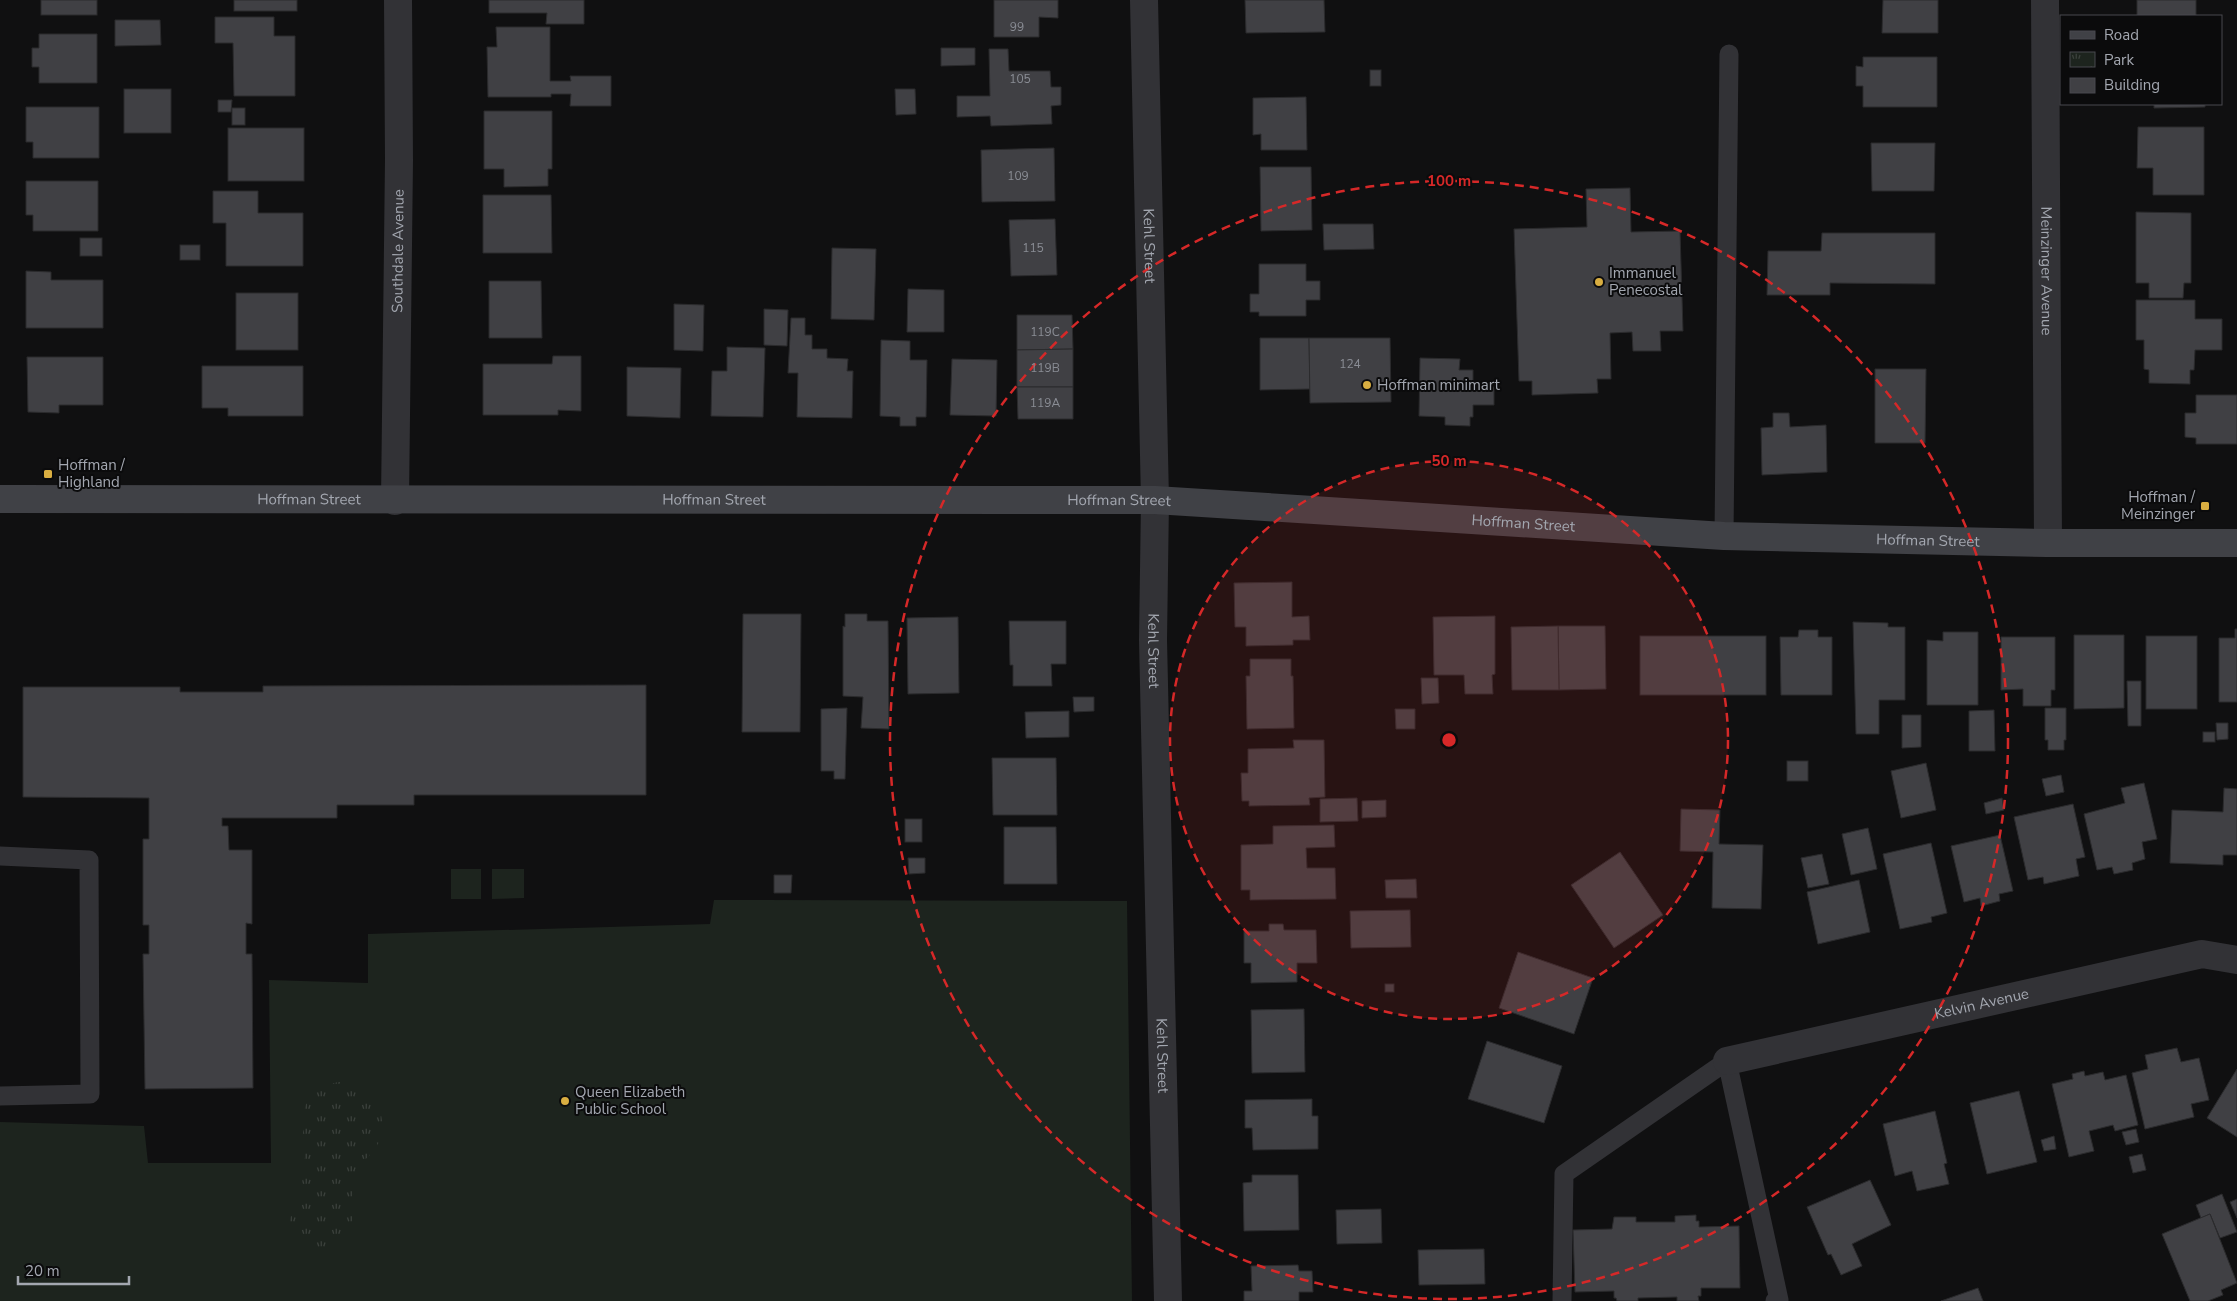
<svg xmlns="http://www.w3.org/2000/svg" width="2237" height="1301" viewBox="0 0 2237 1301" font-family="'Nunito Sans',sans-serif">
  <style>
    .grass { fill: #1d241e }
    .park { fill: url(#park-tufts) }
    .building { fill: #404044; stroke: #2b2b2d }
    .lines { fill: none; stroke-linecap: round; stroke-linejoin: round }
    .lane { stroke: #323236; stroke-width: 19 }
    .street { stroke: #323236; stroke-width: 28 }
    .secondary { stroke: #404146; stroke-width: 28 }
    .ring { fill: none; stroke: #d62828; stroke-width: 2.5; stroke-dasharray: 9 6 }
    .poi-dot { fill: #d9ae41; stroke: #0b0b0c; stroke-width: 2 }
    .labels { text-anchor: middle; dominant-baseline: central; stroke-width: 4; stroke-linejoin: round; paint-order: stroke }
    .number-label { font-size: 12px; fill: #8a8d95 }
    .street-label { font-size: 15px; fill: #a3a7b0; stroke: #0b0b0c }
    .poi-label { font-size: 15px; fill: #a3a7b0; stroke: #0b0b0c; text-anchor: start }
    .centre { fill: #d62828; stroke: #0b0b0c; stroke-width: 2.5 }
    .ring-label { font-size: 15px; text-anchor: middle; font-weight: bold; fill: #d62828; stroke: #0b0b0c; stroke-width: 4; stroke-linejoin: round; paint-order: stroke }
  </style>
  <defs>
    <pattern id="park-tufts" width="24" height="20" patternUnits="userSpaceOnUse" patternTransform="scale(1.25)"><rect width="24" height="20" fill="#1d241e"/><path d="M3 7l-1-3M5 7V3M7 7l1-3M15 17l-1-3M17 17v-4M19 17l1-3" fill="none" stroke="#3b413c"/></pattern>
  </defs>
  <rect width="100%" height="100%" fill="#101011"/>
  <g class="grass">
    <rect x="451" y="869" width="30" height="30"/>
    <polygon points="492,869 524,869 524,898 492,899"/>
    <polygon points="714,900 1127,901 1132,1301 0,1301 0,1122 144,1126 148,1163 271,1163 269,980 368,983 368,934 710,924"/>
  </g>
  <path class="park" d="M338,1082C370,1082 392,1113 378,1144C373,1155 359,1162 355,1174C350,1195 358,1224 344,1242C335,1253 316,1250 304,1250C296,1243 290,1234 290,1223C290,1210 303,1188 304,1171C306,1152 299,1119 307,1102C313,1090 326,1085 338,1082Z"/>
  <g class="building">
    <rect x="41" y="0" width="56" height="15"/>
    <rect x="234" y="0" width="63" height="11"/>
    <polygon points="489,0 584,0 584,24 546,24 547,13 489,13"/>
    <polygon points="994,0 1058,0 1058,18 1039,17 1039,37 994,37"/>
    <polygon points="1245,0 1324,0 1325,32 1246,33"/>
    <polygon points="1883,0 1938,0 1938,33 1882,33"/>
    <rect x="2137" y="0" width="59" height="16"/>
    <polygon points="215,17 274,17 274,36 295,36 295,96 234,96 233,43 215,43"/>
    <polygon points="115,20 160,20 161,45 115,46"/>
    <polygon points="496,27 550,27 550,81 571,81 570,76 611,76 611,106 570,106 571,94 551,94 551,97 488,97 487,47 497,47"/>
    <polygon points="39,34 97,34 97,83 39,83 39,67 32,67 32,48 39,48"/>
    <polygon points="941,48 975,48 975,65 941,66"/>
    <polygon points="989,49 1008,49 1009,71 1050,71 1051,87 1061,87 1061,105 1051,106 1052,124 991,126 990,116 957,117 957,96 990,96"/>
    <polygon points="1863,57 1937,57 1937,107 1863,107 1863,86 1856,86 1856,66 1863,67"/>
    <rect x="1370" y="70" width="11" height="16"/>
    <rect x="124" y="89" width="47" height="44"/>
    <polygon points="895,89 915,89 916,114 896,115"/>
    <polygon points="1306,97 1307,150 1261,150 1261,134 1253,135 1253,98"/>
    <polygon points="218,100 232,100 231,112 218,112"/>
    <polygon points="2154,104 2205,104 2205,107 2154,108"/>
    <polygon points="26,107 99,107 99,158 33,158 33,142 26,142"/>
    <rect x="232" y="108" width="13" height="17"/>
    <polygon points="484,111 552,111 552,169 548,169 548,186 504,187 504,169 484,169"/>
    <polygon points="2138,127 2204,127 2204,195 2153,195 2153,168 2137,168"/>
    <rect x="228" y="128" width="76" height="53"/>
    <polygon points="1871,143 1935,143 1934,191 1872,191"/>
    <polygon points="1054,148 1055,201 982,202 981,150"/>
    <polygon points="1260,167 1311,167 1312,230 1261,231"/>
    <polygon points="26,181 98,181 98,231 33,231 33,215 26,215"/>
    <polygon points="1630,188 1631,232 1680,231 1683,331 1660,331 1661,351 1633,351 1632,332 1610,333 1611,379 1597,379 1598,393 1532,395 1532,381 1519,381 1514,229 1587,227 1586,189"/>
    <polygon points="213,191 258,191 258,213 303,213 303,266 226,266 226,223 213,223"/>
    <polygon points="483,195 551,195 552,253 483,253"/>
    <polygon points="2136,212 2191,213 2191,283 2184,283 2183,298 2149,298 2149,283 2136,283"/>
    <polygon points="1055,219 1057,275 1011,276 1009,220"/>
    <polygon points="1323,224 1373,224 1374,249 1324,250"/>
    <polygon points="1822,233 1935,233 1935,284 1830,283 1830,295 1767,295 1768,251 1821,251"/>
    <rect x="80" y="238" width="22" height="18"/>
    <rect x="180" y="245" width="20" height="15"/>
    <polygon points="832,248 876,249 874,320 831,319"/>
    <polygon points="1259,264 1306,264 1306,281 1320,281 1320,300 1306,300 1306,316 1259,316 1259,312 1250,312 1250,294 1259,294"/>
    <polygon points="26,271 51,272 51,280 103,280 103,328 26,328"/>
    <polygon points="489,281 541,281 542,338 489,338"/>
    <polygon points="908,289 944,290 944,332 907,332"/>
    <rect x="236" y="293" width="62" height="57"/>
    <polygon points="2136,300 2195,300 2195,319 2222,319 2222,350 2195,350 2194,370 2190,370 2190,384 2149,383 2149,370 2144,369 2144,340 2136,340"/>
    <polygon points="674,304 704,305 703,351 674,350"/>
    <polygon points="764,309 788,310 787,346 764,345"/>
    <polygon points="1017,315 1072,315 1073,349 1017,350"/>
    <polygon points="791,318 805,318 805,335 812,335 812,349 827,349 827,358 848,359 847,371 853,371 852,418 797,417 798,373 788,373"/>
    <polygon points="1260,338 1309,338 1310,389 1260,390"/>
    <polygon points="1309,338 1390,338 1391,402 1310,403"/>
    <polygon points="881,340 910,341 910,360 927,360 926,417 916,417 916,426 900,426 900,417 880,416"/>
    <polygon points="727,347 765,348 763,417 711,416 712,371 727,371"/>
    <polygon points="1073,349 1073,387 1017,387 1017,350"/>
    <polygon points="553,356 581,356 581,411 558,410 558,415 483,415 483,364 552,364"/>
    <polygon points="27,357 103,357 103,405 59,405 59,413 28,412"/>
    <polygon points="1420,358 1460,359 1459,370 1473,370 1473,387 1494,387 1494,405 1473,405 1473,417 1470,417 1470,426 1445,425 1445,417 1419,416"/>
    <polygon points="952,359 997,360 996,416 950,415"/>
    <polygon points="202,366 303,366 303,416 228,416 228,408 202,408"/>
    <polygon points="627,367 681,368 680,418 627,416"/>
    <polygon points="1875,369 1926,369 1925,443 1875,443"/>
    <polygon points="1017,387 1073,387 1073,419 1018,419"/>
    <polygon points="2196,395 2237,395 2237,444 2196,444 2196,438 2185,437 2185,413 2196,413"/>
    <polygon points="1773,413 1789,413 1790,427 1826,425 1827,472 1762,475 1761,428 1773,427"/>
    <polygon points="1292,582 1292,617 1309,616 1310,640 1293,640 1293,645 1246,646 1246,627 1235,627 1234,583"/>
    <polygon points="743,614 801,614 800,732 742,732"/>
    <polygon points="845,614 867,614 867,621 888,621 889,729 861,728 863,697 843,696 843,626 845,627"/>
    <polygon points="1495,616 1495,674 1492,675 1493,694 1465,694 1464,675 1434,675 1433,617"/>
    <polygon points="958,617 959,693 908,694 907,618"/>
    <polygon points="1009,621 1066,621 1066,664 1051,664 1052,686 1013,686 1013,665 1010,665"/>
    <polygon points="1853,622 1888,623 1888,627 1905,627 1905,700 1879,700 1879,734 1856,734"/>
    <polygon points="1558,626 1605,626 1606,689 1559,690"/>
    <polygon points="1558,626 1559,690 1512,690 1511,627"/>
    <polygon points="2235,629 2237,629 2237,702 2219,702 2219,638 2235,638"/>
    <polygon points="1799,630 1818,630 1818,637 1832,637 1832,695 1781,695 1780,637 1798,637"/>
    <polygon points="1943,632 1978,632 1978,705 1927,705 1927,640 1943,641"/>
    <polygon points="2074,635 2124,635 2124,708 2074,709"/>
    <rect x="1640" y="636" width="126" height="59"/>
    <rect x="2146" y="636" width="51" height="73"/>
    <polygon points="2001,637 2055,637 2055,690 2051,690 2051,706 2023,706 2023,689 2001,690"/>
    <polygon points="1250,659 1291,659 1291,676 1293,676 1294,728 1247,729 1246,676 1250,676"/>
    <polygon points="1421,678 1438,678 1439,703 1422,704"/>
    <polygon points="2127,681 2141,681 2141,726 2128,726"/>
    <polygon points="646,685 646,795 414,795 414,805 337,805 337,818 222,818 222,826 228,826 229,850 252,850 252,924 246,923 246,954 252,954 253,1088 145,1089 143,954 149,954 149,925 143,925 143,839 149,839 149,798 23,797 23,687 180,687 180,692 263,692 263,686"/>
    <polygon points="1073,697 1094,697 1094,711 1074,712"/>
    <polygon points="847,708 845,779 834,779 834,771 821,771 821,709"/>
    <polygon points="2045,708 2066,708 2066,740 2064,740 2064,750 2048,750 2048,740 2045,740"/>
    <polygon points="1395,709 1415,709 1415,729 1396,729"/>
    <polygon points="1994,710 1995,751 1969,751 1969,711"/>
    <polygon points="1069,711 1069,737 1026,738 1025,712"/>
    <polygon points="1902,715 1921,715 1921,747 1902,748"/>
    <polygon points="2216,723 2228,723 2228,739 2217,740"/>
    <rect x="2203" y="732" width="12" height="10"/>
    <polygon points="1293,740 1324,740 1325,797 1309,798 1310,805 1249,806 1249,801 1242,801 1241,773 1248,773 1248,749 1294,748"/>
    <polygon points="992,758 1056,758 1057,815 993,815"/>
    <rect x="1787" y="761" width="21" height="20"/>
    <polygon points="1926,763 1936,810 1901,818 1891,771"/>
    <polygon points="2061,775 2064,792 2046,796 2042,779"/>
    <polygon points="2144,783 2157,839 2142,842 2145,859 2132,863 2133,870 2114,874 2112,867 2097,870 2084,814 2125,803 2121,788"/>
    <polygon points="2224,788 2237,789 2237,855 2223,855 2223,865 2170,863 2172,810 2223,812"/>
    <polygon points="1357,798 1358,821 1320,822 1320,799"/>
    <polygon points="2002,798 2004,810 1986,814 1984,803"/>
    <polygon points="1386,800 1386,817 1362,818 1362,801"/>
    <polygon points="2073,804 2085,857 2076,859 2079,876 2044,884 2043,877 2028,880 2014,817"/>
    <polygon points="1681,809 1720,810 1719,844 1763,845 1761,909 1712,908 1713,852 1680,851"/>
    <rect x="905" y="819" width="17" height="23"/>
    <polygon points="1334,825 1335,847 1306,848 1307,868 1335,868 1336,899 1250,900 1250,890 1241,890 1241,845 1273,844 1273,826"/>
    <polygon points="1004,827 1056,827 1057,884 1004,884"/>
    <polygon points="1868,828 1877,869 1851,875 1842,834"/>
    <polygon points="2000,835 2013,891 1999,894 2000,901 1981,906 1980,898 1964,902 1951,846"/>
    <polygon points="1931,843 1947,913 1931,917 1932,922 1900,929 1883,854"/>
    <polygon points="1620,852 1663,915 1614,948 1571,885"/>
    <polygon points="1822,854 1829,884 1808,888 1801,858"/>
    <polygon points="908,858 925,858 925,873 909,874"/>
    <polygon points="774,875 792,875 791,893 774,893"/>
    <polygon points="1416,879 1417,898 1386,898 1385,880"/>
    <polygon points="1859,880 1870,932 1818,944 1807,892"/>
    <polygon points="1410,910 1411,947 1351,948 1350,911"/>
    <polygon points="1269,924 1283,924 1284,930 1316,930 1317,963 1297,963 1297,982 1251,983 1251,963 1244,963 1244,931 1269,931"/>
    <polygon points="1518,952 1593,978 1574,1034 1499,1008"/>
    <rect x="1385" y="984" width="9" height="8"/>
    <polygon points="1304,1009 1305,1072 1252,1073 1251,1010"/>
    <polygon points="1487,1041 1562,1066 1544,1123 1468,1099"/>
    <polygon points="2177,1048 2181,1062 2199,1058 2209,1100 2191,1104 2194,1117 2145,1129 2132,1073 2148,1069 2145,1055"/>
    <polygon points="2237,1069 2237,1137 2207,1118"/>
    <polygon points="2084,1071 2085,1076 2103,1072 2105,1080 2126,1075 2138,1125 2115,1131 2113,1125 2089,1131 2094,1151 2069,1157 2052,1084 2073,1079 2072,1074"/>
    <polygon points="2019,1091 2037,1162 1987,1174 1970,1103"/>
    <polygon points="1312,1099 1312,1116 1318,1116 1318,1149 1253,1150 1252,1128 1245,1128 1245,1100"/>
    <polygon points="1935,1111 1947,1163 1944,1164 1949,1184 1917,1191 1912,1171 1895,1176 1883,1124"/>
    <polygon points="2136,1129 2139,1142 2126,1145 2122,1132"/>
    <polygon points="2054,1136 2056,1149 2044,1151 2041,1140"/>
    <polygon points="2142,1154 2146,1170 2133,1173 2129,1157"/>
    <polygon points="1252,1175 1298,1175 1299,1230 1244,1231 1243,1183 1252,1182"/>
    <polygon points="1870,1180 1891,1225 1852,1244 1862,1266 1841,1275 1831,1254 1828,1255 1807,1207"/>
    <polygon points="2222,1194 2237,1232 2220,1238 2210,1214 2201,1218 2196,1205"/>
    <polygon points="2237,1199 2237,1218 2230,1202"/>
    <polygon points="1381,1209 1382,1243 1337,1244 1336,1210"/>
    <polygon points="2210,1214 2237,1283 2221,1290 2223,1295 2208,1301 2190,1301 2162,1234"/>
    <polygon points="1696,1215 1696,1221 1699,1221 1699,1227 1739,1226 1740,1288 1701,1288 1701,1296 1698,1296 1699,1301 1677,1301 1677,1297 1638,1298 1638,1301 1617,1301 1616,1298 1614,1298 1614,1291 1575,1292 1573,1230 1612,1229 1614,1217 1636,1217 1636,1222 1675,1222 1675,1216"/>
    <polygon points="1484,1249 1485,1284 1419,1285 1418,1250"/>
    <polygon points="1298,1265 1299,1271 1312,1271 1313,1292 1299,1292 1299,1301 1244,1301 1244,1291 1252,1291 1251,1266"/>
    <polygon points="1978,1288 1983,1301 1941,1301"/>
  </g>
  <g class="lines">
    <g class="lane">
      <polyline points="1724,536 1729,54"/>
      <polyline points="0,856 89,860 90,1094 0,1096"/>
      <polyline points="1562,1301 1564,1174 1727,1061 1779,1300 1775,1301"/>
    </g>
    <g class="street">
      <path id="s1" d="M1144,0L1155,500L1153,640L1168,1301"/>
      <path id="s2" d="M2045,0L2048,543"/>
      <path id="s3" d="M395,501L399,160L398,0"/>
      <path id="s4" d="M1727,1061L2202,954L2237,960"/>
    </g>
    <path class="secondary" id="s5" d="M0,499L1155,500L1724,536L2048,543H2237"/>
  </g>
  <circle cx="1449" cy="740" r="279" fill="#d62828" fill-opacity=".12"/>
  <g class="ring">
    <circle cx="1449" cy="740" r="279"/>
    <circle cx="1449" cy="740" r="559"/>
  </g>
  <g class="poi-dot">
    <circle cx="1599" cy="282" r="5"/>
    <circle cx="1367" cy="385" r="5"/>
    <rect x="43" y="469" width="10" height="10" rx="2.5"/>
    <rect x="2200" y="501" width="10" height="10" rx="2.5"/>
    <circle cx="565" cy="1101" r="5"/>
  </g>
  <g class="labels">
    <g class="number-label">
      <text x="1017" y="27">99</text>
      <text x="1020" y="79">105</text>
      <text x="1018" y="176">109</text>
      <text x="1033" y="248">115</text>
      <text x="1045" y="332">119C</text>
      <text x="1350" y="364">124</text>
      <text x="1045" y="368">119B</text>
      <text x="1045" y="403">119A</text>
    </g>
    <g class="street-label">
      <text stroke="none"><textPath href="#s1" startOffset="246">Kehl Street</textPath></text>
      <text stroke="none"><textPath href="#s3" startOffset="250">Southdale Avenue</textPath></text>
      <text stroke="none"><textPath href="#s2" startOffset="271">Meinzinger Avenue</textPath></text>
      <text stroke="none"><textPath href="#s5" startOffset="714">Hoffman Street</textPath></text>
      <text stroke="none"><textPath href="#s5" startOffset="309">Hoffman Street</textPath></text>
      <text stroke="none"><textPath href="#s5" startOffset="1119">Hoffman Street</textPath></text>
      <text stroke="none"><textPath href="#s5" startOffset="1524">Hoffman Street</textPath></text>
      <text stroke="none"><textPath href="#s5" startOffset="1929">Hoffman Street</textPath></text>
      <text stroke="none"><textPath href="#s1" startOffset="651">Kehl Street</textPath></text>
      <text stroke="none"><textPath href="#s4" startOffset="261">Kelvin Avenue</textPath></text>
      <text stroke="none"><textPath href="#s1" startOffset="1056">Kehl Street</textPath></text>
    </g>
    <g class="poi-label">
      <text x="1609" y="273">Immanuel<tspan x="1609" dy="17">Penecostal</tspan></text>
      <text x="1377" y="385">Hoffman minimart</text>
      <text x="58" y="465">Hoffman /<tspan x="58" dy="17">Highland</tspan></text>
      <text x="2195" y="497" text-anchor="end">Hoffman /<tspan x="2195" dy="17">Meinzinger</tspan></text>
      <text x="575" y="1092">Queen Elizabeth<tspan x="575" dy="17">Public School</tspan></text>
    </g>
  </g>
  <circle cx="1449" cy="740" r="8" class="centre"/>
  <g class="ring-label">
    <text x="1449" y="186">100 m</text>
    <text x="1449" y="466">50 m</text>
  </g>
  <rect x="2060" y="15" width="162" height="90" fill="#0b0b0c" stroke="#48494e"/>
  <rect x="2070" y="31" width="25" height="8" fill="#404146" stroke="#48494e"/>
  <text x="2104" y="40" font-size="15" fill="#a3a7b0">Road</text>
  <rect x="2070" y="52" width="25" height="15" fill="url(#park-tufts)" stroke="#48494e"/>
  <text x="2104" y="65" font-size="15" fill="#a3a7b0">Park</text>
  <rect x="2070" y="78" width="25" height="15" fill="#404044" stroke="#48494e"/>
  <text x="2104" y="90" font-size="15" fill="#a3a7b0">Building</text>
  <path d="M18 1276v8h111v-8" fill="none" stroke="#a3a7b0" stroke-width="2.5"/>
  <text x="25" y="1276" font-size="15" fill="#a3a7b0" stroke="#0b0b0c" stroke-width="4" paint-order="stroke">20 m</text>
</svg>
